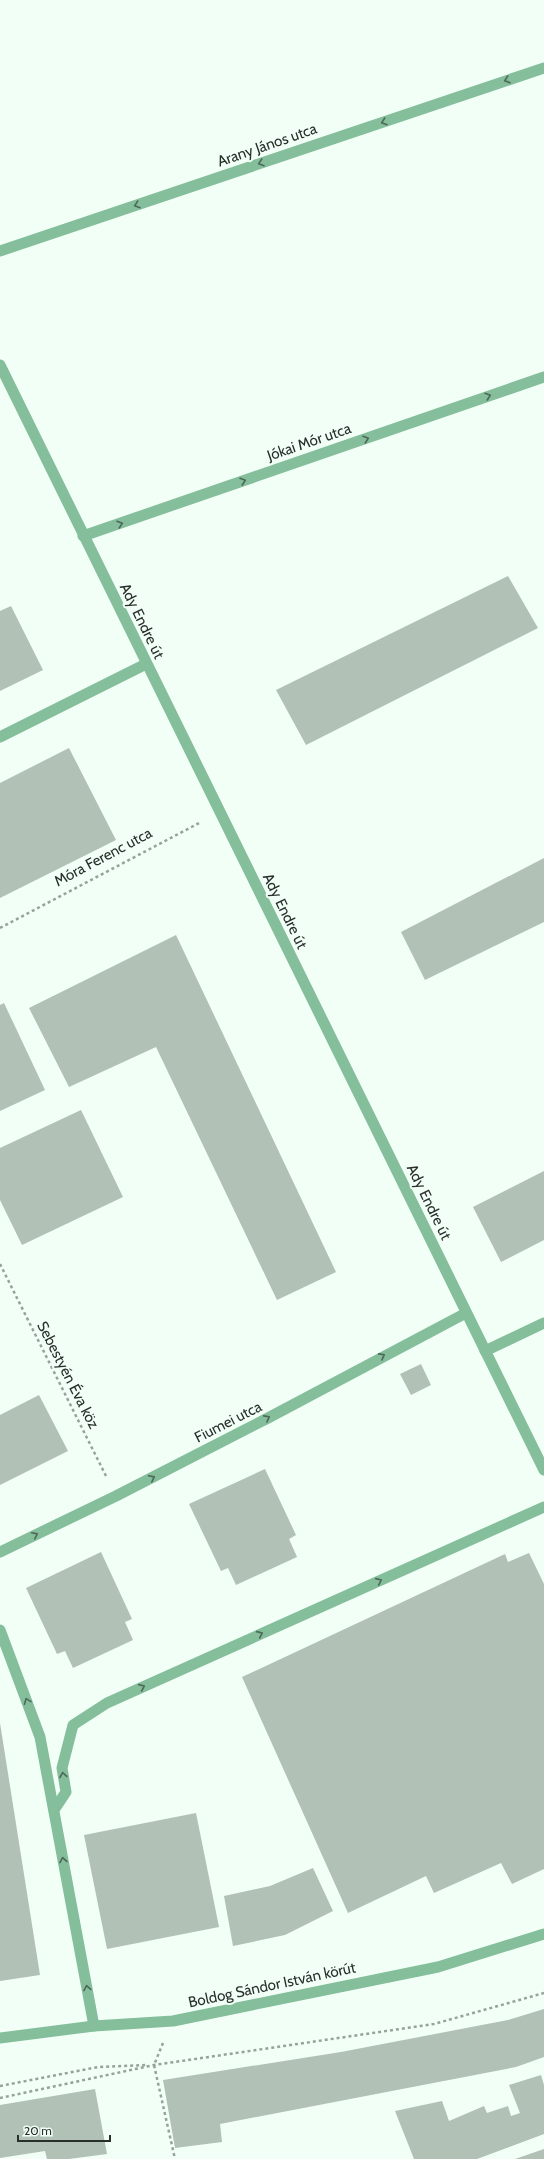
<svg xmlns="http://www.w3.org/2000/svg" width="544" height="2159" viewBox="0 0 544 2159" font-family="Cabin,sans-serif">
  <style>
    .building { fill: #b1c1b6 }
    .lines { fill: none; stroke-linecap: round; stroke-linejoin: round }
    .path { stroke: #97a29b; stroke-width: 2.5; stroke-dasharray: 3 3; stroke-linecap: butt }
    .service { stroke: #84be9b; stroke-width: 11 }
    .minor { stroke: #84be9b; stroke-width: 11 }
    .tertiary { stroke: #84be9b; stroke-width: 11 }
    .oneway { stroke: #4d6858 }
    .labels { text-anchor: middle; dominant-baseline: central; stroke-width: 4; stroke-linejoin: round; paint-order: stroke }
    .street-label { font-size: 15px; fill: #292f2b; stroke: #f1fff6 }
  </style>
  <rect width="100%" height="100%" fill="#f1fff6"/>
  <g class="building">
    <polygon points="508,576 538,628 306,745 276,690"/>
    <polygon points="11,606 43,670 0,691 0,611"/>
    <polygon points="69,748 116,840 0,898 0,783"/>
    <polygon points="544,858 544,922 425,980 401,932"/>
    <polygon points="176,935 336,1272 277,1300 156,1047 69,1087 29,1008"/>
    <polygon points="4,1003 45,1090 0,1111 0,1005"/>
    <polygon points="81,1110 123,1197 22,1245 0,1200 0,1148"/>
    <polygon points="544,1171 544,1240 501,1262 473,1207"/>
    <polygon points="421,1364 431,1385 411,1395 400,1374"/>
    <polygon points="39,1395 68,1451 0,1485 0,1415"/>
    <polygon points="265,1469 296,1535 289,1539 297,1557 236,1585 228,1568 221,1571 189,1504"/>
    <polygon points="101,1552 132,1619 125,1622 133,1640 73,1668 65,1651 57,1654 26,1588"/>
    <polygon points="529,1553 544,1584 544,1869 512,1884 501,1863 434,1893 426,1876 348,1913 242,1677 505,1554 508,1562"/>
    <polygon points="0,1723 40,1975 0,1981"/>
    <polygon points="196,1813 219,1927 107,1949 84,1835"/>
    <polygon points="313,1868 333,1911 285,1935 233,1946 224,1896 270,1886"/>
    <polygon points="544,2009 544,2057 516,2067 220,2124 222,2142 175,2148 163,2080 341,2052 508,2020"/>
    <polygon points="541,2075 544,2085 544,2134 477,2159 414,2159 395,2111 442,2101 449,2121 484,2106 487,2113 508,2106 511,2116 520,2113 509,2085"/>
    <polygon points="95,2089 107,2154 69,2159 47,2159 45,2151 0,2158 0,2105"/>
    <polygon points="544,2149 544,2159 515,2159"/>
  </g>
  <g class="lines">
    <g class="path">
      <polyline points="0,928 201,822"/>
      <polyline points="0,1264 106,1476"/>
      <polyline points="163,2043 154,2065 175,2159"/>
      <polyline points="0,2086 98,2067 147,2065"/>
      <polyline points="0,2098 154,2065 434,2024 544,1993"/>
    </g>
    <polyline class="service" points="54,1810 66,1792 62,1768 73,1725 107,1703 544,1507"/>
    <g class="minor">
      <polyline points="0,251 544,68"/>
      <polyline points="83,536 544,377"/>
      <polyline points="0,737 146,664"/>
      <polyline points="485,1351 544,1323"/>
      <polyline points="0,1552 116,1496 268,1418 466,1313"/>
      <polyline points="0,1630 40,1737 94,2026"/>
    </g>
    <g class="tertiary">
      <polyline points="0,365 544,1470"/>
      <polyline points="0,2038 94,2026 173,2021 438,1967 544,1934"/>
    </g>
  </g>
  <defs><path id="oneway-chevron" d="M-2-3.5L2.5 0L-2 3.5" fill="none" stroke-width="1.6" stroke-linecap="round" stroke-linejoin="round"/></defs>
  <g class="oneway">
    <use href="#oneway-chevron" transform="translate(507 80) rotate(161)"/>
    <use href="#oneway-chevron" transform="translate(384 122) rotate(161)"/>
    <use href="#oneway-chevron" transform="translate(261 163) rotate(161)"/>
    <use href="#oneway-chevron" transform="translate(137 205) rotate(161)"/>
    <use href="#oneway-chevron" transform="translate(488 396) rotate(-19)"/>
    <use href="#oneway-chevron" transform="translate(366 439) rotate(-19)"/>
    <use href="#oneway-chevron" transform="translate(243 481) rotate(-19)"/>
    <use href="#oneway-chevron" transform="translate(120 524) rotate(-19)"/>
    <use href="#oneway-chevron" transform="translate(382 1356) rotate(-28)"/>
    <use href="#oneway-chevron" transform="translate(267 1418) rotate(-28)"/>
    <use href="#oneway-chevron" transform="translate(152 1478) rotate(-27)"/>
    <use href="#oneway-chevron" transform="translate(35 1535) rotate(-26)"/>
    <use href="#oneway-chevron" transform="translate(379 1581) rotate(-24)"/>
    <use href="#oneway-chevron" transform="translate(260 1634) rotate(-24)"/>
    <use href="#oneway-chevron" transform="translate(142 1687) rotate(-24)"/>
    <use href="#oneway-chevron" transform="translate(27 1701) rotate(-111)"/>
    <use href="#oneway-chevron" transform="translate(63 1775) rotate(-99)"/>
    <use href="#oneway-chevron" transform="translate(63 1860) rotate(-100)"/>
    <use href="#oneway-chevron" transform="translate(87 1988) rotate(-100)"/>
  </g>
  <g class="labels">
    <g class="street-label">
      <text transform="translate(267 145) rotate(-19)">Arany János utca</text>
      <text transform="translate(309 442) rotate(-19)">Jókai Mór utca</text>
      <text transform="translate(142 621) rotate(64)">Ady Endre út</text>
      <text transform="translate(103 857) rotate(-28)">Móra Ferenc utca</text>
      <text transform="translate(285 911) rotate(64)">Ady Endre út</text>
      <text transform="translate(429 1202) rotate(64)">Ady Endre út</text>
      <text transform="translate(68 1375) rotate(63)">Sebestyén Éva köz</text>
      <text transform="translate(228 1422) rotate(-27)">Fiumei utca</text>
      <text transform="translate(272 1985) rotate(-12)">Boldog Sándor István körút</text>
    </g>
  </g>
  <path d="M18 2135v6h92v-6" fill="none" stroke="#292f2b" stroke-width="2"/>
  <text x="24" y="2135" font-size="12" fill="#292f2b" stroke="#f1fff6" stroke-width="3" paint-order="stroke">20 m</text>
</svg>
